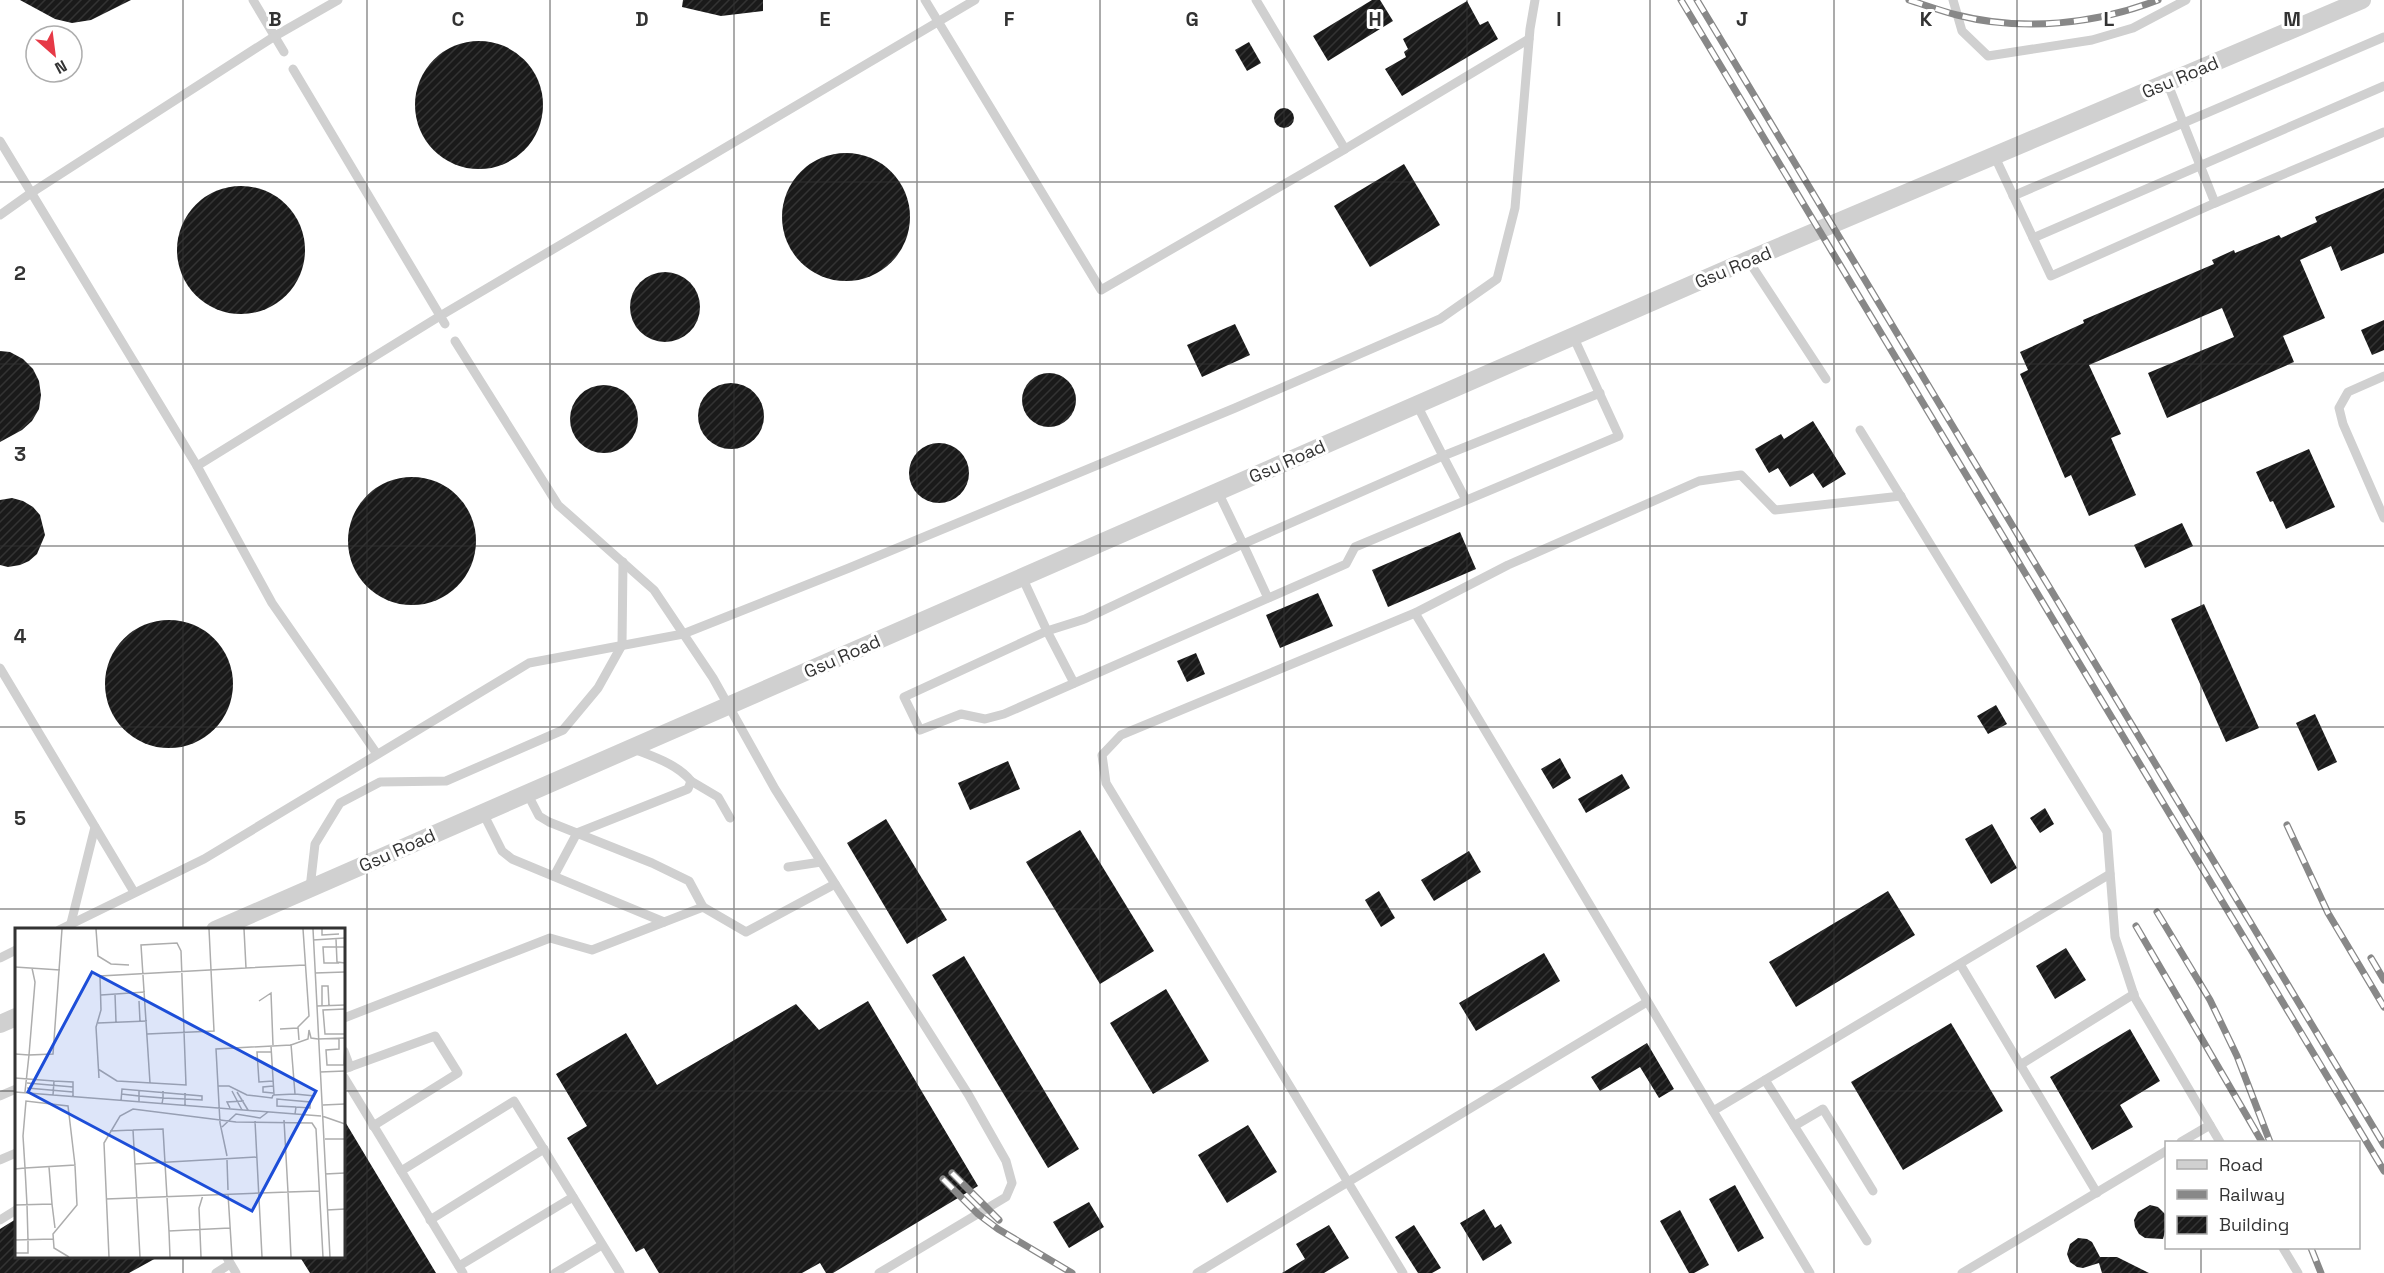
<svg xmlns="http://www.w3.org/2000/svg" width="2384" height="1273" viewBox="0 0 2384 1273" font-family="'Space Grotesk',sans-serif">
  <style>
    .building { fill: url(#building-hatch) }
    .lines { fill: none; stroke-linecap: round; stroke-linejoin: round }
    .lane { stroke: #d0d0d0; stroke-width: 9 }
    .street { stroke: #d0d0d0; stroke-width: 18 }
    .rail-casing { stroke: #888; stroke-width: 7 }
    .rail { stroke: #fff; stroke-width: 4.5; stroke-dasharray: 14; stroke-linecap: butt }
    .grid { fill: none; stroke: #333; stroke-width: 1.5; stroke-opacity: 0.55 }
    .labels { text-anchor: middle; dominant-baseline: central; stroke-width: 6; stroke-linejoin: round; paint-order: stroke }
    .street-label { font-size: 18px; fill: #333; stroke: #fff }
    .inset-road { fill: none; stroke: #adadad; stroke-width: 1.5 }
    .view { fill: #1d4ed8; fill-opacity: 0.15; stroke: #1d4ed8; stroke-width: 3 }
    .inset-edge { fill: none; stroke: #333; stroke-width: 3 }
    .grid-label { font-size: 20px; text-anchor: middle; font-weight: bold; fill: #333; stroke: #fff; stroke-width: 6; stroke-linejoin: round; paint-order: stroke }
  </style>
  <defs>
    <pattern id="building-hatch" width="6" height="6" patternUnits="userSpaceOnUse" patternTransform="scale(1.5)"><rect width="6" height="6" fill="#1a1a1a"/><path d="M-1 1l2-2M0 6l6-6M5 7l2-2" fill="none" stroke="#333"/></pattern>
  </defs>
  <rect width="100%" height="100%" fill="#fff"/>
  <g class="building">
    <polygon points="20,0 131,0 91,20 72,23 55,19"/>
    <polygon points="683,0 763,0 763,11 721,16 682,7"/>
    <polygon points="1372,0 1380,0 1393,21 1328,61 1313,36"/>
    <polygon points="1467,1 1480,25 1488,21 1498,39 1402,96 1385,69 1406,57 1404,52 1408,49 1403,39"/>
    <circle cx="479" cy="105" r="64"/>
    <polygon points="1249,42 1261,63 1247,71 1235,50"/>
    <circle cx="1284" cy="118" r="10"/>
    <circle cx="846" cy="217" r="64"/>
    <polygon points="1404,164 1440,225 1370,267 1334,206"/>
    <circle cx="241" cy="250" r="64"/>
    <polygon points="2384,188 2384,253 2341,271 2331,246 2300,260 2325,318 2283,336 2294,362 2167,418 2148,373 2234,337 2222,308 2089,365 2121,434 2111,438 2136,495 2089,516 2071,475 2065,478 2020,374 2028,370 2020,352 2084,323 2083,320 2214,264 2212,260 2234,250 2235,253 2279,235 2281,238 2317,222 2315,217"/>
    <circle cx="665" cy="307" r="35"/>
    <polygon points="2384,320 2384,350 2372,355 2361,330"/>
    <polygon points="1235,324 1250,355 1202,377 1187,345"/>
    <polygon points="0,351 10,352 23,359 33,369 39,381 41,395 39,409 32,421 22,430 0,442"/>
    <circle cx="1049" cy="400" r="27"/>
    <circle cx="731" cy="416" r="33"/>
    <circle cx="604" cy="419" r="34"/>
    <polygon points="1813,421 1846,474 1823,488 1813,473 1790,487 1778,468 1769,473 1755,449 1781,434 1784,439"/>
    <circle cx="939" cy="473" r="30"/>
    <polygon points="2309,449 2335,507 2286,529 2273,501 2270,502 2256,472"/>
    <circle cx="412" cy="541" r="64"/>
    <polygon points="12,498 23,501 33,507 40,515 45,535 37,554 29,561 20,565 8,567 0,565 0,500"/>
    <polygon points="2182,523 2193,546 2145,568 2134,545"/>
    <polygon points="1460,532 1476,569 1388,607 1372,570"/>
    <polygon points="1318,593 1333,626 1280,648 1266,615"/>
    <polygon points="2204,604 2259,728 2226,742 2171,619"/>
    <circle cx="169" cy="684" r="64"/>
    <polygon points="1196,653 1205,674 1187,682 1177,661"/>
    <polygon points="1996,705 2007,724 1988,734 1977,716"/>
    <polygon points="2315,714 2337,762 2318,771 2296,723"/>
    <polygon points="1560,758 1571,778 1553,789 1541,769"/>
    <polygon points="1008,761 1020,789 970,810 958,783"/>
    <polygon points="1622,774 1630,788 1586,813 1578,799"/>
    <polygon points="2045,808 2054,824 2040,833 2030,818"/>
    <polygon points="886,819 947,920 907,944 847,843"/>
    <polygon points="1992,824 2017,868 1991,884 1965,839"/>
    <polygon points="1080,830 1154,951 1100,984 1026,862"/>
    <polygon points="1469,851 1481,872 1434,901 1421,880"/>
    <polygon points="1379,891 1395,918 1381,927 1365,900"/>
    <polygon points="1888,891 1915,935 1796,1007 1769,962"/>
    <polygon points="2066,948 2086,980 2055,999 2036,966"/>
    <polygon points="1544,953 1560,981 1476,1031 1459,1003"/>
    <polygon points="964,956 1079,1149 1048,1168 932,975"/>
    <polygon points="1166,989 1209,1061 1153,1094 1110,1023"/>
    <polygon points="868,1001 978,1186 833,1273 826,1273 820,1263 802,1273 659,1273 644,1248 636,1252 567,1138 587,1126 556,1074 626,1033 657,1085 796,1004 819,1030"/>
    <polygon points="1951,1023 2003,1111 1903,1170 1851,1082"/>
    <polygon points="2130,1029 2160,1081 2120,1105 2133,1127 2092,1150 2050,1077"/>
    <polygon points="1647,1043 1674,1089 1659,1098 1640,1067 1600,1091 1591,1077"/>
    <polygon points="344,1120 436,1273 310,1273 300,1257 344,1257"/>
    <polygon points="1248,1125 1277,1172 1227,1203 1198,1155"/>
    <polygon points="1735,1185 1764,1238 1738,1252 1709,1199"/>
    <polygon points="1089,1202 1104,1227 1069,1248 1053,1222"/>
    <polygon points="2150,1205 2158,1207 2166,1215 2166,1228 2163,1239 2145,1238 2139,1234 2135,1227 2134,1220 2138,1212"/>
    <polygon points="1484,1209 1495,1228 1501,1224 1512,1243 1483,1261 1460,1223"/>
    <polygon points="1680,1210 1709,1265 1694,1273 1689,1273 1660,1221"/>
    <polygon points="16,1219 16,1257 158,1257 129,1273 0,1273 0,1229"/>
    <polygon points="1329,1225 1349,1258 1324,1273 1282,1273 1305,1259 1296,1244"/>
    <polygon points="1414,1225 1441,1268 1432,1273 1418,1273 1395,1237"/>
    <polygon points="2078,1238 2087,1239 2092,1242 2100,1257 2117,1257 2149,1273 2102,1273 2099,1263 2083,1268 2077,1267 2070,1262 2067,1254 2070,1244"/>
  </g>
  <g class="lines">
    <g class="lane">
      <polyline points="253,0 284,52"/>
      <polyline points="925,0 1101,290 1345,149"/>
      <polyline points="1256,0 1345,149 1529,39"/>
      <polyline points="1953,0 1962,31 1988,56 2092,40 2133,28 2186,0"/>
      <polyline points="293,69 445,324"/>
      <polyline points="0,141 197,466 272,603 377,754"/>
      <polyline points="1994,155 2051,276 2215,203 2167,82"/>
      <polyline points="2013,196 2384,37"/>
      <polyline points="2215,203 2384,132"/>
      <polyline points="0,215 31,193 275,36 338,0"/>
      <polyline points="2033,238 2384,86"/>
      <polyline points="1748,260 1826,379"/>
      <polyline points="455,341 558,505 654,590 713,678 775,789 968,1094 1006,1161 1012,1183 1006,1197 879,1273"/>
      <polyline points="2384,376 2348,392 2339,408 2343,424 2384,518"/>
      <polyline points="1417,405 1443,456 1600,393"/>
      <polyline points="1860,430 2107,832 2115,937 2135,998 2220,1142"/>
      <polyline points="197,466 440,316 975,0"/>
      <polyline points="1218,492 1243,544 1443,456 1466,500"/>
      <polyline points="1022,577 1047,631 904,697 920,730 961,714 985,719 1004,714 1346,564 1355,547 1619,436 1573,336"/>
      <polyline points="1415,613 1810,1273"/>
      <polyline points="0,668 134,892"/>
      <polyline points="1074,683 1047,631 1085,619 1243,544 1268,598"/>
      <polyline points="691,781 718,797 730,818"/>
      <polyline points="527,793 539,816 549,822 652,863 689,881 703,907"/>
      <polyline points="483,813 502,851 512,859 664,922"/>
      <polyline points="788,867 821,862"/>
      <path d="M554,876L577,833L688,789L691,781C677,764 654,757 634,749"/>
      <polyline points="310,888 315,844 340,803 380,782 446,781 563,730 598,688 622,645 623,562"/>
      <polyline points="71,923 95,827"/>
      <polyline points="59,930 204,859 529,663 683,634 849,568 1235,408 1440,319 1497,279 1515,208 1530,29 1535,0"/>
      <polyline points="0,958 16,950"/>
      <polyline points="1960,964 2097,1193"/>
      <polyline points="344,1018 550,938 592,950 703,907 746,932 835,884"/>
      <polyline points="344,1051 350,1067"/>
      <polyline points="2020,1065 2134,994"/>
      <polyline points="344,1069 435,1036 458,1073 373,1126"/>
      <polyline points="344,1077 463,1273"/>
      <polyline points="1765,1080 1867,1241"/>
      <polyline points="0,1096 16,1089"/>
      <polyline points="1713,1111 2110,874"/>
      <polyline points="1794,1126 1823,1109 1873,1191"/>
      <polyline points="2181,1142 2210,1125"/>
      <polyline points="0,1160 16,1153"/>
      <polyline points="401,1171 514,1101 620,1273"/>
      <polyline points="0,1220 16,1210"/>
      <polyline points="430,1220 544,1149"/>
      <polyline points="2283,1248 2298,1273"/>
      <polyline points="226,1256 236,1273"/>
      <polyline points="459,1266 573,1197"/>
      <polyline points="216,1273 230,1264"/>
      <polyline points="555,1273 602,1245"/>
      <polyline points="1197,1273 1647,1002"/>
      <polyline points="1403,1273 1106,783 1102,755 1121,735 1415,613 1508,565 1699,481 1741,475 1775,510 1901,496"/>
      <polyline points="1962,1273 2166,1151"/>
    </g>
    <g class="street">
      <polyline points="215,930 1748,260 2362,0"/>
      <polyline points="0,1024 16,1017"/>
    </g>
    <g class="rail-casing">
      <g id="rail">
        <polyline points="1681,0 2384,1171"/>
        <polyline points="1697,0 2384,1145"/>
        <path d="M1909,0C1925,5 1941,11 1957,15C2023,32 2096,24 2158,0"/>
        <polyline points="2287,825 2328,913 2384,1007"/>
        <polyline points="2157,912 2210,1000 2237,1056 2270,1142"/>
        <polyline points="2136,926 2262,1142"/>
        <polyline points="2371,958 2384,980"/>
        <polyline points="952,1173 999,1220"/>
        <polyline points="943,1179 978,1214 998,1229 1072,1273"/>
        <polyline points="2311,1248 2321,1273"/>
      </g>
    </g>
    <use href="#rail" class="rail"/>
  </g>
  <path class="grid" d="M183,0V930M367,0V1273M550,0V1273M734,0V1273M917,0V1273M1100,0V1273M1284,0V1273M1467,0V1273M1650,0V1273M1834,0V1273M2017,0V1273M2201,0V1142M0,182H2384M0,364H2384M0,546H2384M0,727H2384M0,909H2384M0,1091H16M344,1091H2384M2201,1248V1273M183,1256V1273"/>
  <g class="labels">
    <g class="street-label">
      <text transform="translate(2180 77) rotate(-23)">Gsu Road</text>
      <text transform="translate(1733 267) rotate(-23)">Gsu Road</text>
      <text transform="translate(1287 461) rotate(-24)">Gsu Road</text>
      <text transform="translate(842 656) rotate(-24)">Gsu Road</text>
      <text transform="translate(397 850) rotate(-24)">Gsu Road</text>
    </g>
  </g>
  <g transform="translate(15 928)">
    <rect width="330" height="330" fill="#fff"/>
    <path class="inset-road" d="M81,1L83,28L96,36L114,37M229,1L231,40L290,37M298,1L315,329M307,1V7L324,6M321,11L322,34L330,35M298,12L330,10M324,35H309L308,19H330M0,39L45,42M300,45L330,44M100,66L101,94M86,67L130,64M124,73L125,93M244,73L256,65L258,117M302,78L330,77M307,78V58H313L314,77M330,81L308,82L310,106H330M83,95L132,93M265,101L283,100M132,106L199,103L194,1M324,110V121L311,122L312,137H329L330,116M303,111L330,110M284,112L283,99L294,88L288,1M256,118L259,167L280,166L276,116M256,124H242L244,154L258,153M0,126L14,127L20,54L17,40M83,141L102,153L171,157L166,23L162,15L126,17L135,155M305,144L330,143M0,150L39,153M84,150L81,99L86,82L85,48L231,40M12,155L58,159M203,158H214L232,167L257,170L258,167M12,160L58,164M124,163V168L148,170L147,176M148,163V170L170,171V165M217,163L227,182M0,164L306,188M10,164L14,127L38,126L47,1M222,164L233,182M258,165L248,164V159L258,158M106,166L124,168V174M280,166L300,168M38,167L39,153L58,154V169M106,173L107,161L187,168V172L170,171V178M308,177L330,176M215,180L212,174L229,173M280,186L281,179L295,180V174L262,171V178L281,179M307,188L330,196M240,193L247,329M207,199L221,186L245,190L253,184M118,202L148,201L154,303L215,300M95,203L118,202L125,329M310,211H330M212,228L205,195L201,121L276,117L293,111L294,102L296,110L303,111M212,232L213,262M120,236L242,229M0,241L10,240L60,237L53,178L11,173L8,208L10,240L12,277L13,312V325H0M310,246L330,245M213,266L217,329M91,271L273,264L269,192M37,276L40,300M0,277L37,276L34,239M312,282L330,281M154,303L155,329M0,312L38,311M54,329L39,320L38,306L62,277L60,238M94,329L89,215L105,188L118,181L221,194L297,195L301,201L308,329M186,329L184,280L188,267M276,329L273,264L304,263"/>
    <path class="view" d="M77,44L301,163L237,283L13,164Z"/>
    <rect width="330" height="330" class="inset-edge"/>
  </g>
  <g class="grid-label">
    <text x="275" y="26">B</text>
    <text x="458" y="26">C</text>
    <text x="642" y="26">D</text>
    <text x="825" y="26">E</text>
    <text x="1009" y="26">F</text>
    <text x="1192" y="26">G</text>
    <text x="1375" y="26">H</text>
    <text x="1559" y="26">I</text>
    <text x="1742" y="26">J</text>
    <text x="1926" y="26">K</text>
    <text x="2109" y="26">L</text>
    <text x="2292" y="26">M</text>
    <text x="20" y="280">2</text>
    <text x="20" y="461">3</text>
    <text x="20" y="643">4</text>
    <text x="20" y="825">5</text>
  </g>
  <rect x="2165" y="1141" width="195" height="108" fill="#ffffff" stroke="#adadad" stroke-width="1.5"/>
  <rect x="2177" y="1160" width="30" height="9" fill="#d0d0d0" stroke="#adadad" stroke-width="1.5"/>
  <text x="2219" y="1171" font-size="18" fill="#333333">Road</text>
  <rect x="2177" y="1190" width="30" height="9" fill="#888888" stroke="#adadad" stroke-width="1.5"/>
  <text x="2219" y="1201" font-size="18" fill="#333333">Railway</text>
  <rect x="2177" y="1216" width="30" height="18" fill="url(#building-hatch)" stroke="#adadad" stroke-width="1.5"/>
  <text x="2219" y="1231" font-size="18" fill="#333333">Building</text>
  <g transform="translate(54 54) rotate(152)"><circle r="28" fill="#ffffff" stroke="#adadad" stroke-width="1.5"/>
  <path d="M0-4.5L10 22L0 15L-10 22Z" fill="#e63946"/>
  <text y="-9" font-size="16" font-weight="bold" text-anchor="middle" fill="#333333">N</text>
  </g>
</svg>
